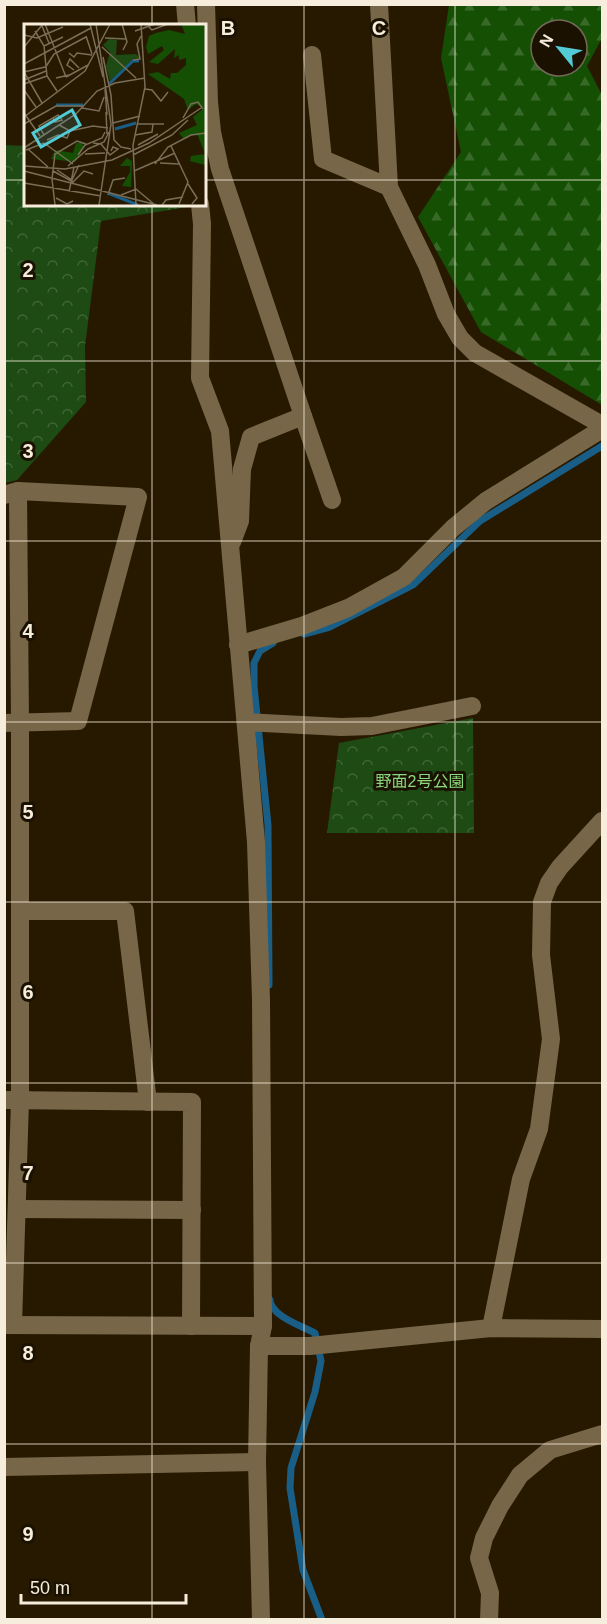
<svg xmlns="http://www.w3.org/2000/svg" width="607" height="1624" viewBox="0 0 607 1624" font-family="Helvetica,'Noto Sans JP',sans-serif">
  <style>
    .forest { fill: url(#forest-firs); fill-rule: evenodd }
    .park { fill: url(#park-crowns) }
    .garden { fill: #1d4b13 }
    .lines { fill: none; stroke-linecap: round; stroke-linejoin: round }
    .stream { stroke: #195e87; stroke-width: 7 }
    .minor { stroke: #776748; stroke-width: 18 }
    .grid { fill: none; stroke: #f6eddc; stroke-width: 1.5; stroke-opacity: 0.55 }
    .labels { text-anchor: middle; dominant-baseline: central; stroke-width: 6; stroke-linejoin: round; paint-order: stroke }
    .park-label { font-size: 16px; fill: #8ad87b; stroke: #1b1100 }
    .inset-river { fill: none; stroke: #195e87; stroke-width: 3 }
    .inset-road { fill: none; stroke: #7a6e58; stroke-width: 1.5 }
    .view { fill: #52cbd7; fill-opacity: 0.15; stroke: #52cbd7; stroke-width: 3 }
    .inset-edge { fill: none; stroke: #f6eddc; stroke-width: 3 }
    .grid-label { font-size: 20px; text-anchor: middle; font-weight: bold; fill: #f6eddc; stroke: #1b1100; stroke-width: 6; stroke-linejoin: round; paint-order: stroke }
  </style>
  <defs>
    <pattern id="forest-firs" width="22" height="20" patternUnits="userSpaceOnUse" patternTransform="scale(1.5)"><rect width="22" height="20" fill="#144f04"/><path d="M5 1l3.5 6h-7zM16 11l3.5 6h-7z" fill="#376928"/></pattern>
    <pattern id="park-crowns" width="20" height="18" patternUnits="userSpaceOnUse" patternTransform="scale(1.5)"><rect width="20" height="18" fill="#1d4b13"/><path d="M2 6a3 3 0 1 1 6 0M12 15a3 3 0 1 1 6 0" fill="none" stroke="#3e6535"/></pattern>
  </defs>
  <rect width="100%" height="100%" fill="#271900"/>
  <path class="forest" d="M449,5H602V38L587,66L602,95V405L481,332L418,217L461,152L441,58ZM541,30H577V66H541Z"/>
  <g class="park">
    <polygon points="4,145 25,146 26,204 194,204 194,206 101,221 85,346 86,402 17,480 5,483"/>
    <polygon points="473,718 474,833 327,833 339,743"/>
  </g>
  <polygon class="garden" points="4,243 16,283 9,409 5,425"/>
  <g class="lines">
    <g class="stream">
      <polyline points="304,634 330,627 413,585 480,521 602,446"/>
      <polyline points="269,985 268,825 254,686 254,663 260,651 273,643"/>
      <path d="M270,1300C271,1316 302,1326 315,1333L321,1361L315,1392L291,1468L290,1488L303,1570L322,1620"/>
    </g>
    <g class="minor">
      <polyline points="185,4 187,26"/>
      <polyline points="206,4 209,102 212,132 220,169 303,416"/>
      <polyline points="379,4 389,187 427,265 446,314 460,338 475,353 602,425"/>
      <polyline points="312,55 323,159 389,187"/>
      <polyline points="200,204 202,224 200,378 220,431 256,842 261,1000 263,1326 259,1346 257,1462 261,1620"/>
      <polyline points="4,495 18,491 138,497 78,721 4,723"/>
      <polyline points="232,542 240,521 242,469 251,437 303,416 332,500"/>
      <polyline points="238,645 302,626 348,608 404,577 453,528 486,501 602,429"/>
      <polyline points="246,722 341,727 372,726 472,706"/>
      <polyline points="20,911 125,911 148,1102"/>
      <polyline points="4,1100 192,1102 191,1326"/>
      <polyline points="17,1209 192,1210"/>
      <polyline points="4,1325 263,1326"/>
      <polyline points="13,1325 20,1100 20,723 18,491"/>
      <polyline points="491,1328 521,1179 539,1129 551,1039 541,955 542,902 549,883 560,867 602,821"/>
      <polyline points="259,1346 310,1346 491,1328 602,1329"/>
      <polyline points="4,1467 257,1462"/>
      <polyline points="489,1620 490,1593 479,1558 484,1538 500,1506 520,1475 550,1450 602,1434"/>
    </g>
  </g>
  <path class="grid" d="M152,4V26M304,4V1620M455,4V1620M4,180H26M204,180H602M152,204V1620M4,361H602M4,541H602M4,722H602M4,902H602M4,1083H602M4,1263H602M4,1444H602"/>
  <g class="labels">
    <g class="park-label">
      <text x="420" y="781">野面2号公園</text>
    </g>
  </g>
  <g transform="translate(24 24)">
    <rect width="182" height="182" fill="#271900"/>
    <path d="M85,15L93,16L92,31L112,30L116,34L109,35L86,57L82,42L86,28L79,21Z" fill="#1d4b13"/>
    <path d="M157,0H181V141L166,137L167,132L181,130L174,112L170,110L160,115L155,109L173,101L169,93L180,84L172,80L164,86L160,75L124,50L134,48L146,55L147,49H153L162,41V34L155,36V31L150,34L151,25L134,40L125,38L140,26L138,22L124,30L122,23L125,12L132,9L145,6L161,10ZM52,119H58L60,123L51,138L27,135L31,126L49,129ZM103,134L108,137L107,163L98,162L106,148V142H96Z" fill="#144f04"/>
    <path class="inset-river" d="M85,60L109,37H115M32,81H59M91,105L112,99M84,169L114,181"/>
    <path class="inset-road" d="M21,0L42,53M66,0L79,53M72,0L87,100L75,181M98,0L103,18L99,26M18,2L25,19M125,3L128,6L144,0M11,7L20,22L23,52L33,67M111,7L131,0M0,11L13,14L39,3M62,12L68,30M81,14L102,15M20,22L39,13M0,23L19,0M78,23L112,54M45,29L50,33L53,29L68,31M79,33L87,71L90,116L97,123L107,125M109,36L116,35L113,20L117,12M0,40L67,4M21,44L30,30L62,13M50,46L43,41L46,35L55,44M0,48L18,79M0,48L21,43M41,52L32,54L45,51M42,53L64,41M0,56L22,47M0,60L23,52M81,65L83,91M121,65L128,66L137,77L144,68M0,66L12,83M58,84L75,87L80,73M82,88L83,110M0,89L16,112M0,93L61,47L86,0M159,94L167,80L174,78L179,85M89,99L116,92M0,100L32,82H59M114,100H140M35,101L46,107L69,102L84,104M17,104L36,93M20,111L15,102L34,91L38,96L31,98L29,94M111,111L128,108L129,100M23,116L34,111L43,114L46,107M69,119L77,120L86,131L94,125L89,123L87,127M114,121L134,110M147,122L164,158L155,180M0,124L52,90L73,67L91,59L121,54M4,125L24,143M2,126L20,119L49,140M61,130L81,129M54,131L61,121L78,114L81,108M109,131L148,111L164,96M136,139L155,140M131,140L144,123L167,111L182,109M0,142L41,145L88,136L125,119L177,84M44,142L64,125L80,118L85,108M33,146L48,156L55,141M0,147L133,181M29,147L49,158L60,147L69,150M110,147L151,129M0,159L77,172M164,160L173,174L168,180M45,168L50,143M84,171L89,156L101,154M97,171L112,165L131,181M32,174L43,180L49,177M31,181L28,155L31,130L53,117L62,120M112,181L109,121L121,63L117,0M138,181L142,176L159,173"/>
    <path class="view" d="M48,86L56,101L17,123L9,109Z"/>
    <rect width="182" height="182" class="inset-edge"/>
  </g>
  <g class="grid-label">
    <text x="228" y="35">B</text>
    <text x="379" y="35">C</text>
    <text x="28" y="277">2</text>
    <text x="28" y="458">3</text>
    <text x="28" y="638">4</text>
    <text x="28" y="819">5</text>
    <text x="28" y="999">6</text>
    <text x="28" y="1180">7</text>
    <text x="28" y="1360">8</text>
    <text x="28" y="1541">9</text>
  </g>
  <rect width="607" height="1624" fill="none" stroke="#f6eddc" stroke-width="12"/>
  <g transform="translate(559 48) rotate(300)"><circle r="28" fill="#1b1100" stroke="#736958" stroke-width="1.5"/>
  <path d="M0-4.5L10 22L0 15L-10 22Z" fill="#52cbd7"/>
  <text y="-9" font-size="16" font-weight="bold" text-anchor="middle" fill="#f6eddc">N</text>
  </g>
  <path d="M21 1594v9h165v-9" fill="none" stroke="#f6eddc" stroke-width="3"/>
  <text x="30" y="1594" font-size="18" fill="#f6eddc" stroke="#1b1100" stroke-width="4.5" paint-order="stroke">50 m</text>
</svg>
